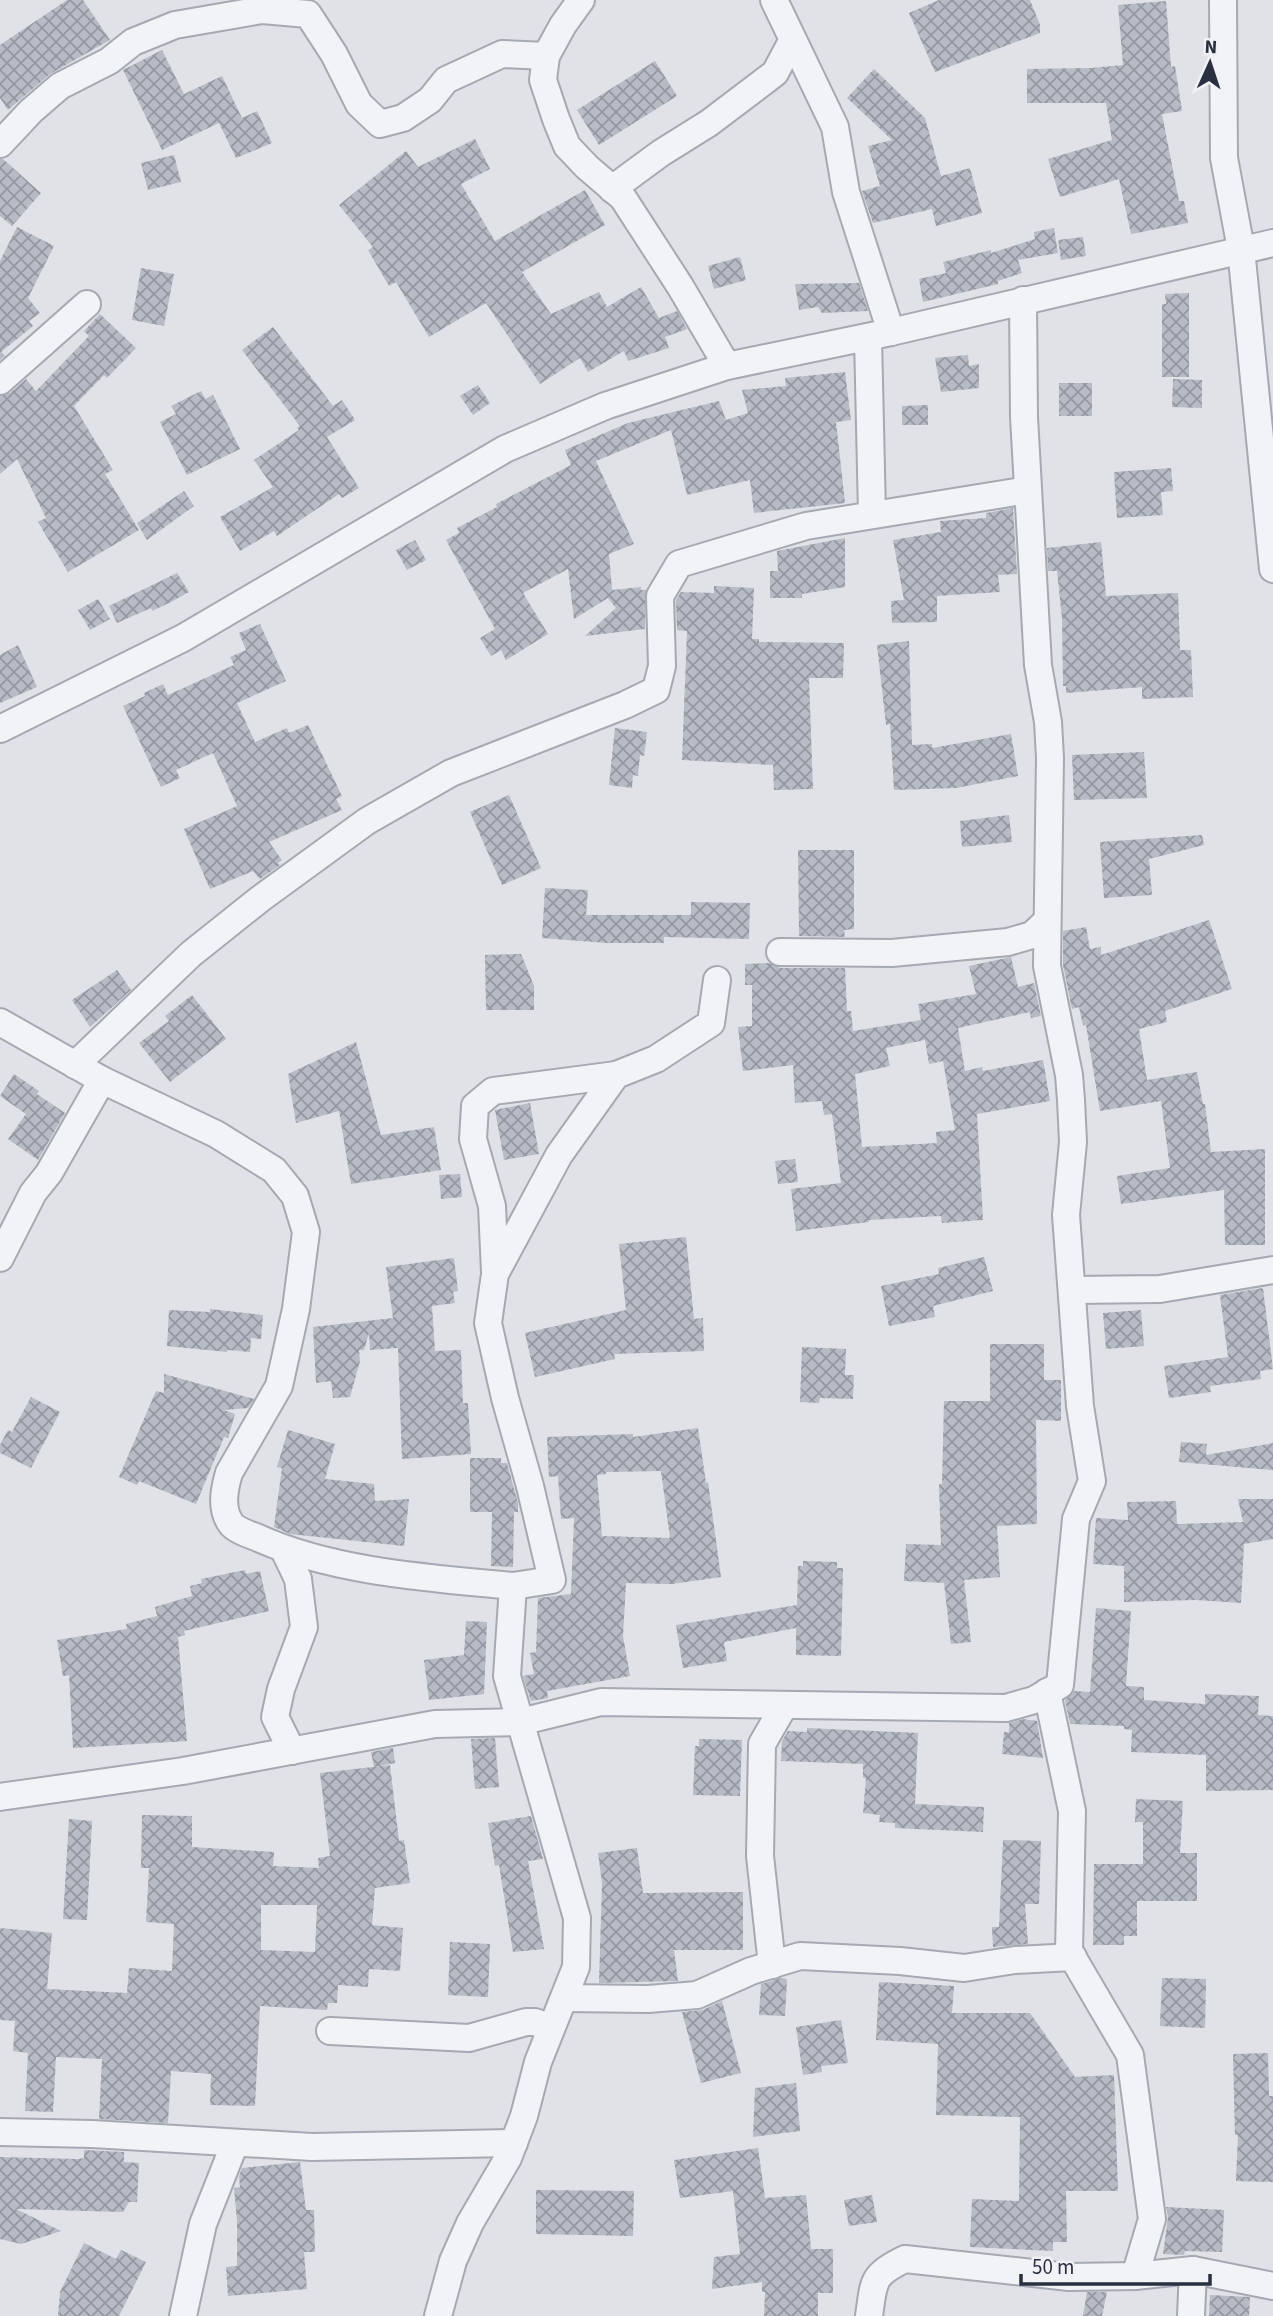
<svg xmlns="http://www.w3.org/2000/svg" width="1273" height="2316" viewBox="0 0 1273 2316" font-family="'Source Sans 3',sans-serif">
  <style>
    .building { fill: url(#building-cross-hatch); fill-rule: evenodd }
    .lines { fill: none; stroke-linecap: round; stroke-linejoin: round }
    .minor-casing { stroke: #a5a9b2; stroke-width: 30 }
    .minor { stroke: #f2f3f7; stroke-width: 26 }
  </style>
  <defs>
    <pattern id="building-cross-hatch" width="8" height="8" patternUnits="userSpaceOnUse" patternTransform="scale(1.75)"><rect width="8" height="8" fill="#b7bbc5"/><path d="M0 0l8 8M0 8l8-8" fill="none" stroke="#9598a1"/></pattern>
  </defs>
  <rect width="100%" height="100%" fill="#e0e2e8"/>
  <g class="building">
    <polygon points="67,0 83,0 110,40 50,74 8,110 0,98 0,45"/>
    <polygon points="939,0 1030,0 1040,25 1040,33 935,72 909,13"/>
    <polygon points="1166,1 1171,67 1175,66 1182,111 1162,114 1179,201 1184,201 1188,223 1131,234 1119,179 1060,197 1048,159 1112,140 1106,103 1027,103 1027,69 1091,68 1123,65 1118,5"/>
    <polygon points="162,50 184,94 222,76 242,118 257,111 272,143 236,158 219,123 162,150 123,70"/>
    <polygon points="655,61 677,96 599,145 577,110"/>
    <polygon points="874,69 925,118 941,176 970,168 982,213 936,226 932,209 873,223 862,191 880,186 868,146 892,140 847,98"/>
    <polygon points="475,139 490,169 461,184 495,241 585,190 605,225 522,272 551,314 599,292 607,307 641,287 659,318 677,311 687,329 665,337 669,348 628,361 624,351 588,372 580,358 540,384 486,303 429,337 396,282 389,286 368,250 373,247 339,205 406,151 418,167"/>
    <polygon points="174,155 181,182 148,190 141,163"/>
    <polygon points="0,159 3,159 41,193 12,226 0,216"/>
    <polygon points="17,227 54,246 28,298 40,313 29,321 33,326 1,352 5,356 0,360 0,261"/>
    <polygon points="1054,228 1058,253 1018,260 1022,273 998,281 998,284 923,302 919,279 946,273 943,262 991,250 991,253 1035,239 1034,232"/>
    <polygon points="1083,237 1086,256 1061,260 1058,240"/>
    <polygon points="740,257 746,280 714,289 708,266"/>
    <polygon points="141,268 174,274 164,326 132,320"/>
    <polygon points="859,283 868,311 822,313 818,307 799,310 795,284"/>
    <polygon points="1189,293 1189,377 1162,377 1162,304 1166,304 1165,294"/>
    <polygon points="100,314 136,348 107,378 104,375 74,406 113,470 105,474 139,530 68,572 38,522 46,518 17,459 0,474 0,396 10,393 26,379 36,391 89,336 84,331"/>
    <polygon points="273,327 333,406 342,400 355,420 327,437 359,488 342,498 339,494 277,536 274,531 240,551 220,517 273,487 254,460 299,430 297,428 300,426 242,350"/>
    <polygon points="968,355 969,366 979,364 979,388 941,392 935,358"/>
    <polygon points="845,372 851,420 836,422 845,503 754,513 750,480 687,495 671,430 596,461 634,544 609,554 612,590 641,587 641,590 646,590 645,629 585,636 616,608 608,598 574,619 568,569 523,593 548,634 506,660 501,650 491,656 480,638 495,629 446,540 459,533 457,528 497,507 496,504 571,465 565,450 628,423 719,401 726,420 748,413 742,390 786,386 785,378"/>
    <polygon points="1173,379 1202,380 1202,408 1172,407"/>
    <rect x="1059" y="383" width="33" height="33"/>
    <polygon points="478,385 490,403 473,415 460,396"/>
    <polygon points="201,391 205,399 213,395 240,449 187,475 160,422 176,414 171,406"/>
    <polygon points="928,405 928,425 902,425 902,406"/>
    <polygon points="1171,468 1173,491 1161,492 1163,515 1117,518 1114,472"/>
    <polygon points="184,491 194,506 147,540 137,523"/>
    <polygon points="1013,508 1017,574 998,575 1000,592 937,596 937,622 892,623 891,601 904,600 893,540 941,532 940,521 986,518 986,513"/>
    <polygon points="845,538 845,587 802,594 802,598 770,598 770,571 778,571 777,551"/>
    <polygon points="415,540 426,560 407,570 396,550"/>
    <polygon points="1101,542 1106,596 1178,593 1180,650 1191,650 1193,697 1142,699 1142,687 1066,693 1066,686 1063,686 1062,618 1057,571 1048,571 1047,548"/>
    <polygon points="177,573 189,592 171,602 152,611 151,608 117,623 109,606"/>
    <polygon points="714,586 754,588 752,639 759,639 759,642 844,643 843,678 809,678 813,789 774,790 773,765 682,760 687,631 677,630 676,600 681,592 714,593"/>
    <polygon points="98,599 110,619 90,630 78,610"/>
    <polygon points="260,624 286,681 237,703 255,742 287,728 289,733 308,725 342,796 336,799 342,810 269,842 282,860 278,863 280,865 260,879 253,871 210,889 184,829 237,806 213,753 176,770 180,778 161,787 123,706 145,696 144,693 163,684 168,695 234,665 230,657 246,650 239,633"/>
    <polygon points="909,641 912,745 932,744 932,748 1011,734 1018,776 956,788 894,790 890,724 886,725 877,645"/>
    <polygon points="18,645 37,687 0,703 0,655"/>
    <polygon points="615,728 647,732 644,756 640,755 638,776 633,775 632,788 609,785"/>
    <polygon points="1144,752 1147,798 1074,800 1072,755"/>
    <polygon points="509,795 541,868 502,885 470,812"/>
    <polygon points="1009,815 1012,842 962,847 960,821"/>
    <polygon points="1202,835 1204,845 1149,859 1152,895 1104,898 1100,842"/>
    <polygon points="798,850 854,850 854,929 844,930 845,937 799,936"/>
    <polygon points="545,888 588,890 586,915 691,915 691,902 750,903 749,939 664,937 664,943 607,943 542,938"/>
    <polygon points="1209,920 1232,989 1165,1011 1167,1022 1139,1029 1147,1080 1197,1072 1203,1104 1205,1104 1211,1152 1265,1149 1265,1245 1225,1245 1224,1190 1121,1204 1117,1176 1170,1168 1161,1101 1100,1111 1086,1025 1083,1026 1079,1007 1072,1009 1063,965 1063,931 1086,927 1090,949 1101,947 1101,955"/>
    <polygon points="521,954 534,986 534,1010 486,1010 485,955"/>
    <path d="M1011,957L1018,987L1034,983L1041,1016L1031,1018L1030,1012L958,1028L965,1071L982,1067L983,1071L1043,1060L1050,1101L977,1114L983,1220L942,1223L941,1216L869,1220V1222L796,1231L791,1189L841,1183L832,1114L824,1115L822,1101L795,1103L793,1065L743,1071L738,1027L752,1026V985H745V964L770,963L780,968H845L847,1011H851L853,1031L921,1020L918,1004L976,994L969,966ZM925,1040L929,1064L943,1061L955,1130L936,1132L937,1143L862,1147L855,1074L890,1066L886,1048Z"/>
    <polygon points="117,970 131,990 90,1027 72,1000"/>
    <polygon points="192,995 226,1039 170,1082 139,1043 169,1021 165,1016"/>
    <polygon points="356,1042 381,1135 434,1127 441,1170 351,1184 339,1111 296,1123 288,1074"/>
    <polygon points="14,1074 39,1091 37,1094 65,1113 38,1160 8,1139 26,1114 0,1096"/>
    <polygon points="530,1103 539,1154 504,1160 495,1110"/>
    <polygon points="795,1159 798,1182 778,1184 775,1161"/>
    <polygon points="460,1174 462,1197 441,1199 439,1175"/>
    <polygon points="686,1237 694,1319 703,1318 704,1351 614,1354 615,1359 535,1377 525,1333 626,1310 619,1244"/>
    <polygon points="984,1257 993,1291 933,1306 935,1317 889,1326 881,1286 939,1274 938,1268"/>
    <polygon points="454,1258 458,1291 453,1292 455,1303 432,1306 435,1351 461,1350 463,1403 468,1403 471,1454 402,1459 398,1348 370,1350 369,1333 364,1350 359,1350 360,1361 350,1397 333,1398 331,1381 316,1383 313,1327 393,1318 386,1267"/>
    <polygon points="1263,1288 1273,1369 1260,1371 1261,1379 1210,1386 1211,1392 1169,1398 1164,1366 1228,1357 1220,1295"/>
    <polygon points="210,1309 263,1315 261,1339 251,1338 250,1352 228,1350 227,1352 167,1346 169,1310 210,1312"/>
    <polygon points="1141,1310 1144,1346 1106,1349 1103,1313"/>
    <polygon points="990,1344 1044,1344 1044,1380 1061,1380 1061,1421 1036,1420 1037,1524 997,1526 1000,1577 964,1580 971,1642 951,1644 944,1583 904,1581 906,1544 941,1545 939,1484 942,1484 944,1401 990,1401"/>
    <polygon points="802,1347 846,1349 845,1375 854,1375 853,1399 820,1398 819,1403 800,1402"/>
    <polygon points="164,1374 254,1399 248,1408 224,1410 235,1414 228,1438 224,1437 196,1504 139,1481 137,1485 119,1477 156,1391 164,1393"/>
    <polygon points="31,1397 60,1412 31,1468 0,1453 0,1445 8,1430 12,1432"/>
    <path d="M698,1428L706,1483L708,1482L721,1577L672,1584L626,1583L623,1636L630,1676L547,1691L548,1698L531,1701L523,1676L534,1674L530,1653L536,1652L538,1598L571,1594L574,1518L561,1519L558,1476L549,1477L547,1437L633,1434V1437ZM661,1471L670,1538L602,1536L597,1475L606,1474V1472Z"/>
    <polygon points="288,1430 335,1444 325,1479 374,1484 375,1501 409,1499 404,1546 290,1534 274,1527 282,1468 277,1467"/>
    <polygon points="1181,1442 1207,1444 1206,1455 1273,1443 1273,1470 1179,1462"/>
    <polygon points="470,1458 501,1458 501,1463 507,1463 518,1503 518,1512 514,1512 513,1567 491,1566 492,1512 470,1512"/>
    <polygon points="1238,1499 1273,1499 1273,1539 1244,1544 1241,1603 1196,1600 1124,1602 1124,1566 1093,1564 1096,1518 1128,1520 1127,1502 1176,1501 1177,1524 1243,1522"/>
    <polygon points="803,1561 837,1562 837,1568 843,1568 841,1656 796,1655 796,1628 724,1642 727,1661 683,1668 676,1625 797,1605 798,1566 803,1566"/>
    <polygon points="245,1570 246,1574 260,1571 269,1611 184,1631 185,1635 178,1637 187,1741 73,1748 69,1675 63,1676 57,1640 127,1629 126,1624 157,1616 155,1607 192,1596 190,1586 202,1583 201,1579"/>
    <polygon points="1096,1608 1131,1611 1126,1686 1144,1687 1144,1700 1205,1704 1205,1694 1259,1696 1258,1715 1273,1716 1273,1790 1206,1791 1206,1755 1131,1752 1132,1730 1124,1729 1124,1726 1070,1724 1065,1700 1074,1691 1090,1692"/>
    <polygon points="466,1621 487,1622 484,1694 429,1700 424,1660 464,1655"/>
    <polygon points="1023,1719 1037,1721 1043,1758 1002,1754 1004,1732 1009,1732 1009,1723"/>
    <polygon points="807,1728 918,1733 915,1804 984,1807 983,1832 895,1828 895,1823 879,1822 880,1815 863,1813 866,1778 863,1778 863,1764 781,1761 782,1741 788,1731 807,1732"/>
    <polygon points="495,1738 499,1787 475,1789 471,1739"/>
    <polygon points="699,1739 742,1740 740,1796 693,1795 695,1746 699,1746"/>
    <polygon points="393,1748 395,1763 374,1767 371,1752"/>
    <path d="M390,1765L399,1841L404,1840L410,1883L375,1888L372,1925L403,1928L400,1971L369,1969L368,1987L338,1985L337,2003H328L327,2010L260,2006L255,2106L210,2105L211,2074L171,2071L168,2123L99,2119L102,2059L56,2057L53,2112L25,2111L28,2053L13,2051L15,2021L0,2020V1928L52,1933L47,1989L127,1993L129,1968L172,1971L174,1924L146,1922L149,1868H141L142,1815L192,1816V1847L274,1852L273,1866L319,1868L318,1858L330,1856L320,1773ZM261,1905H317L315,1952L261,1950Z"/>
    <polygon points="1136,1799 1183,1801 1180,1853 1197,1853 1197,1901 1137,1901 1137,1936 1124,1936 1124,1945 1093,1945 1094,1864 1143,1864 1143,1822 1135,1822"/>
    <polygon points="531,1816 543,1859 528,1861 544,1949 513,1952 499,1865 495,1866 488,1823"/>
    <polygon points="69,1819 92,1821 87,1920 63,1919"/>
    <polygon points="1003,1840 1041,1841 1039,1904 1025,1904 1028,1944 993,1947 992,1927 999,1927"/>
    <polygon points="637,1848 643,1893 743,1892 743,1950 674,1950 678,1981 599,1983 602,1883 598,1853"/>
    <polygon points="450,1942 490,1944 488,1997 448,1995"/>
    <polygon points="781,1978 787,1979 785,2016 759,2015 761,1984"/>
    <polygon points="1162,1978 1206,1979 1205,2028 1160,2026"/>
    <polygon points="879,1982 954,1986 952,2013 1030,2013 1075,2077 1114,2075 1118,2191 1066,2191 1067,2242 1053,2242 1053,2251 970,2247 972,2199 1019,2201 1020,2117 936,2115 938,2044 876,2040"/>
    <polygon points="722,2001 741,2073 701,2083 682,2012 703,2010"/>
    <polygon points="841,2020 848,2063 821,2066 822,2072 803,2075 796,2027"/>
    <polygon points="1268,2053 1269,2096 1273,2096 1273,2182 1236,2181 1238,2135 1235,2135 1233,2054"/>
    <polygon points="796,2083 800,2131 753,2137 755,2088"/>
    <polygon points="758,2148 765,2198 806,2195 811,2249 833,2249 833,2293 818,2293 818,2316 764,2316 765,2292 762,2292 762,2282 712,2289 714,2257 740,2254 733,2191 680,2198 674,2160"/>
    <polygon points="84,2150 124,2152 124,2162 139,2163 137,2202 129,2202 123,2212 16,2209 61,2231 21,2244 0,2239 0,2157 78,2159 84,2158"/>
    <polygon points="300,2162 306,2210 314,2210 315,2252 304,2252 307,2289 228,2296 226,2267 237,2266 237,2220 234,2188 240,2187 239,2176 242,2168"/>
    <polygon points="536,2190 634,2191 633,2236 536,2234"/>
    <polygon points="872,2195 877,2222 849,2226 844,2200"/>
    <polygon points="1166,2207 1224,2210 1222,2252 1185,2251 1184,2255 1163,2254 1168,2217"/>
    <polygon points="84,2243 116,2259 121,2250 146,2262 119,2316 58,2316 60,2292"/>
    <polygon points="1087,2292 1107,2292 1102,2316 1083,2316"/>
    <polygon points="1210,2295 1250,2297 1249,2316 1209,2316"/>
  </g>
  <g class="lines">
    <g class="minor-casing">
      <g id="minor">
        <polyline points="581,0 563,25 546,56 543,80 556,119 567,146 587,167 623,198 680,286 727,366"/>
        <polyline points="774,0 835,127 846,192 891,332"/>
        <polyline points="1223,0 1224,158 1241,249 1273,569"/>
        <polyline points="0,144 31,111 60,86 109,61 133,42 175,25 262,10 308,14 334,54 359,104 380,124 403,118 430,100 446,80 502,54 546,56"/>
        <polyline points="612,189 661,153 709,123 775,73 792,41"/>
        <polyline points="868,337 872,514"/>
        <polyline points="0,381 87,304"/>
        <polyline points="0,729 183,638 505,449 605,406 727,366 891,332 1273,243"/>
        <polyline points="780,952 892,953 1008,942 1032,935 1047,921"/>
        <polyline points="0,1022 102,1080 49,1173 33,1193 0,1258"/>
        <polyline points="75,1065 191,954 260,899 367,821 451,773 625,705 656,690 662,666 660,596 679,564 806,526 1028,490"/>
        <path d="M102,1080L216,1134L274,1170L295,1196L306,1232L296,1309L279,1386L229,1473C224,1490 220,1510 232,1525C238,1531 248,1534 256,1537C332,1572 430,1578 513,1586"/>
        <polyline points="495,1272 492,1206 473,1139 475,1106 493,1091 616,1075"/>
        <polyline points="1072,1290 1160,1289 1273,1270"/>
        <polyline points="284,1550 298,1579 304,1627 281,1689 275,1717 292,1751"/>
        <polyline points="1047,1692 1072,1811 1069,1951 1130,2055 1152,2219 1135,2276"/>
        <polyline points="0,1797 183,1771 435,1724 520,1722 601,1702 1006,1708 1034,1700 1060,1685 1076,1519 1092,1481 1080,1406 1066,1215 1073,1142 1071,1100 1069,1075 1047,966 1050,758 1048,722 1038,665 1024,417 1023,300"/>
        <polyline points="772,1965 760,1856 762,1744 784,1706"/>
        <polyline points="564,1998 648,1999 697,1995 751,1971 800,1956 900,1961 964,1968 1015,1960 1073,1957"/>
        <polyline points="330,2031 469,2038 526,2022 535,2022 551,2028"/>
        <polyline points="0,2132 92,2134 312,2147 514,2143"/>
        <polyline points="183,2316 203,2224 235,2143"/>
        <polyline points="438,2316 453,2261 470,2223 508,2158 524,2116 538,2062 576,1967 577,1918 507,1676 513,1586 552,1580 530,1486 505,1398 488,1323 495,1274 559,1155 616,1075 656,1059 711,1023 717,980"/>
        <path d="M869,2316C874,2282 871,2275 905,2259L1069,2277L1135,2276L1193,2270L1273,2286"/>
        <polyline points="1191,2316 1193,2270"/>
      </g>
    </g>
    <use href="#minor" class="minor"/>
  </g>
  <g transform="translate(1210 63) rotate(3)" stroke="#eff1f6" stroke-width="5" paint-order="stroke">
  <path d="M0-5L12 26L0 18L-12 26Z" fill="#292f3f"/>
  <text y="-10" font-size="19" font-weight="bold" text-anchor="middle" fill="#292f3f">N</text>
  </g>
  <path d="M1021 2274v10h189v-10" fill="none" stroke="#292f3f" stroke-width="3.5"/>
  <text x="1032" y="2274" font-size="21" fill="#292f3f" stroke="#eff1f6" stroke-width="5" paint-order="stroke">50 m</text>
</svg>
